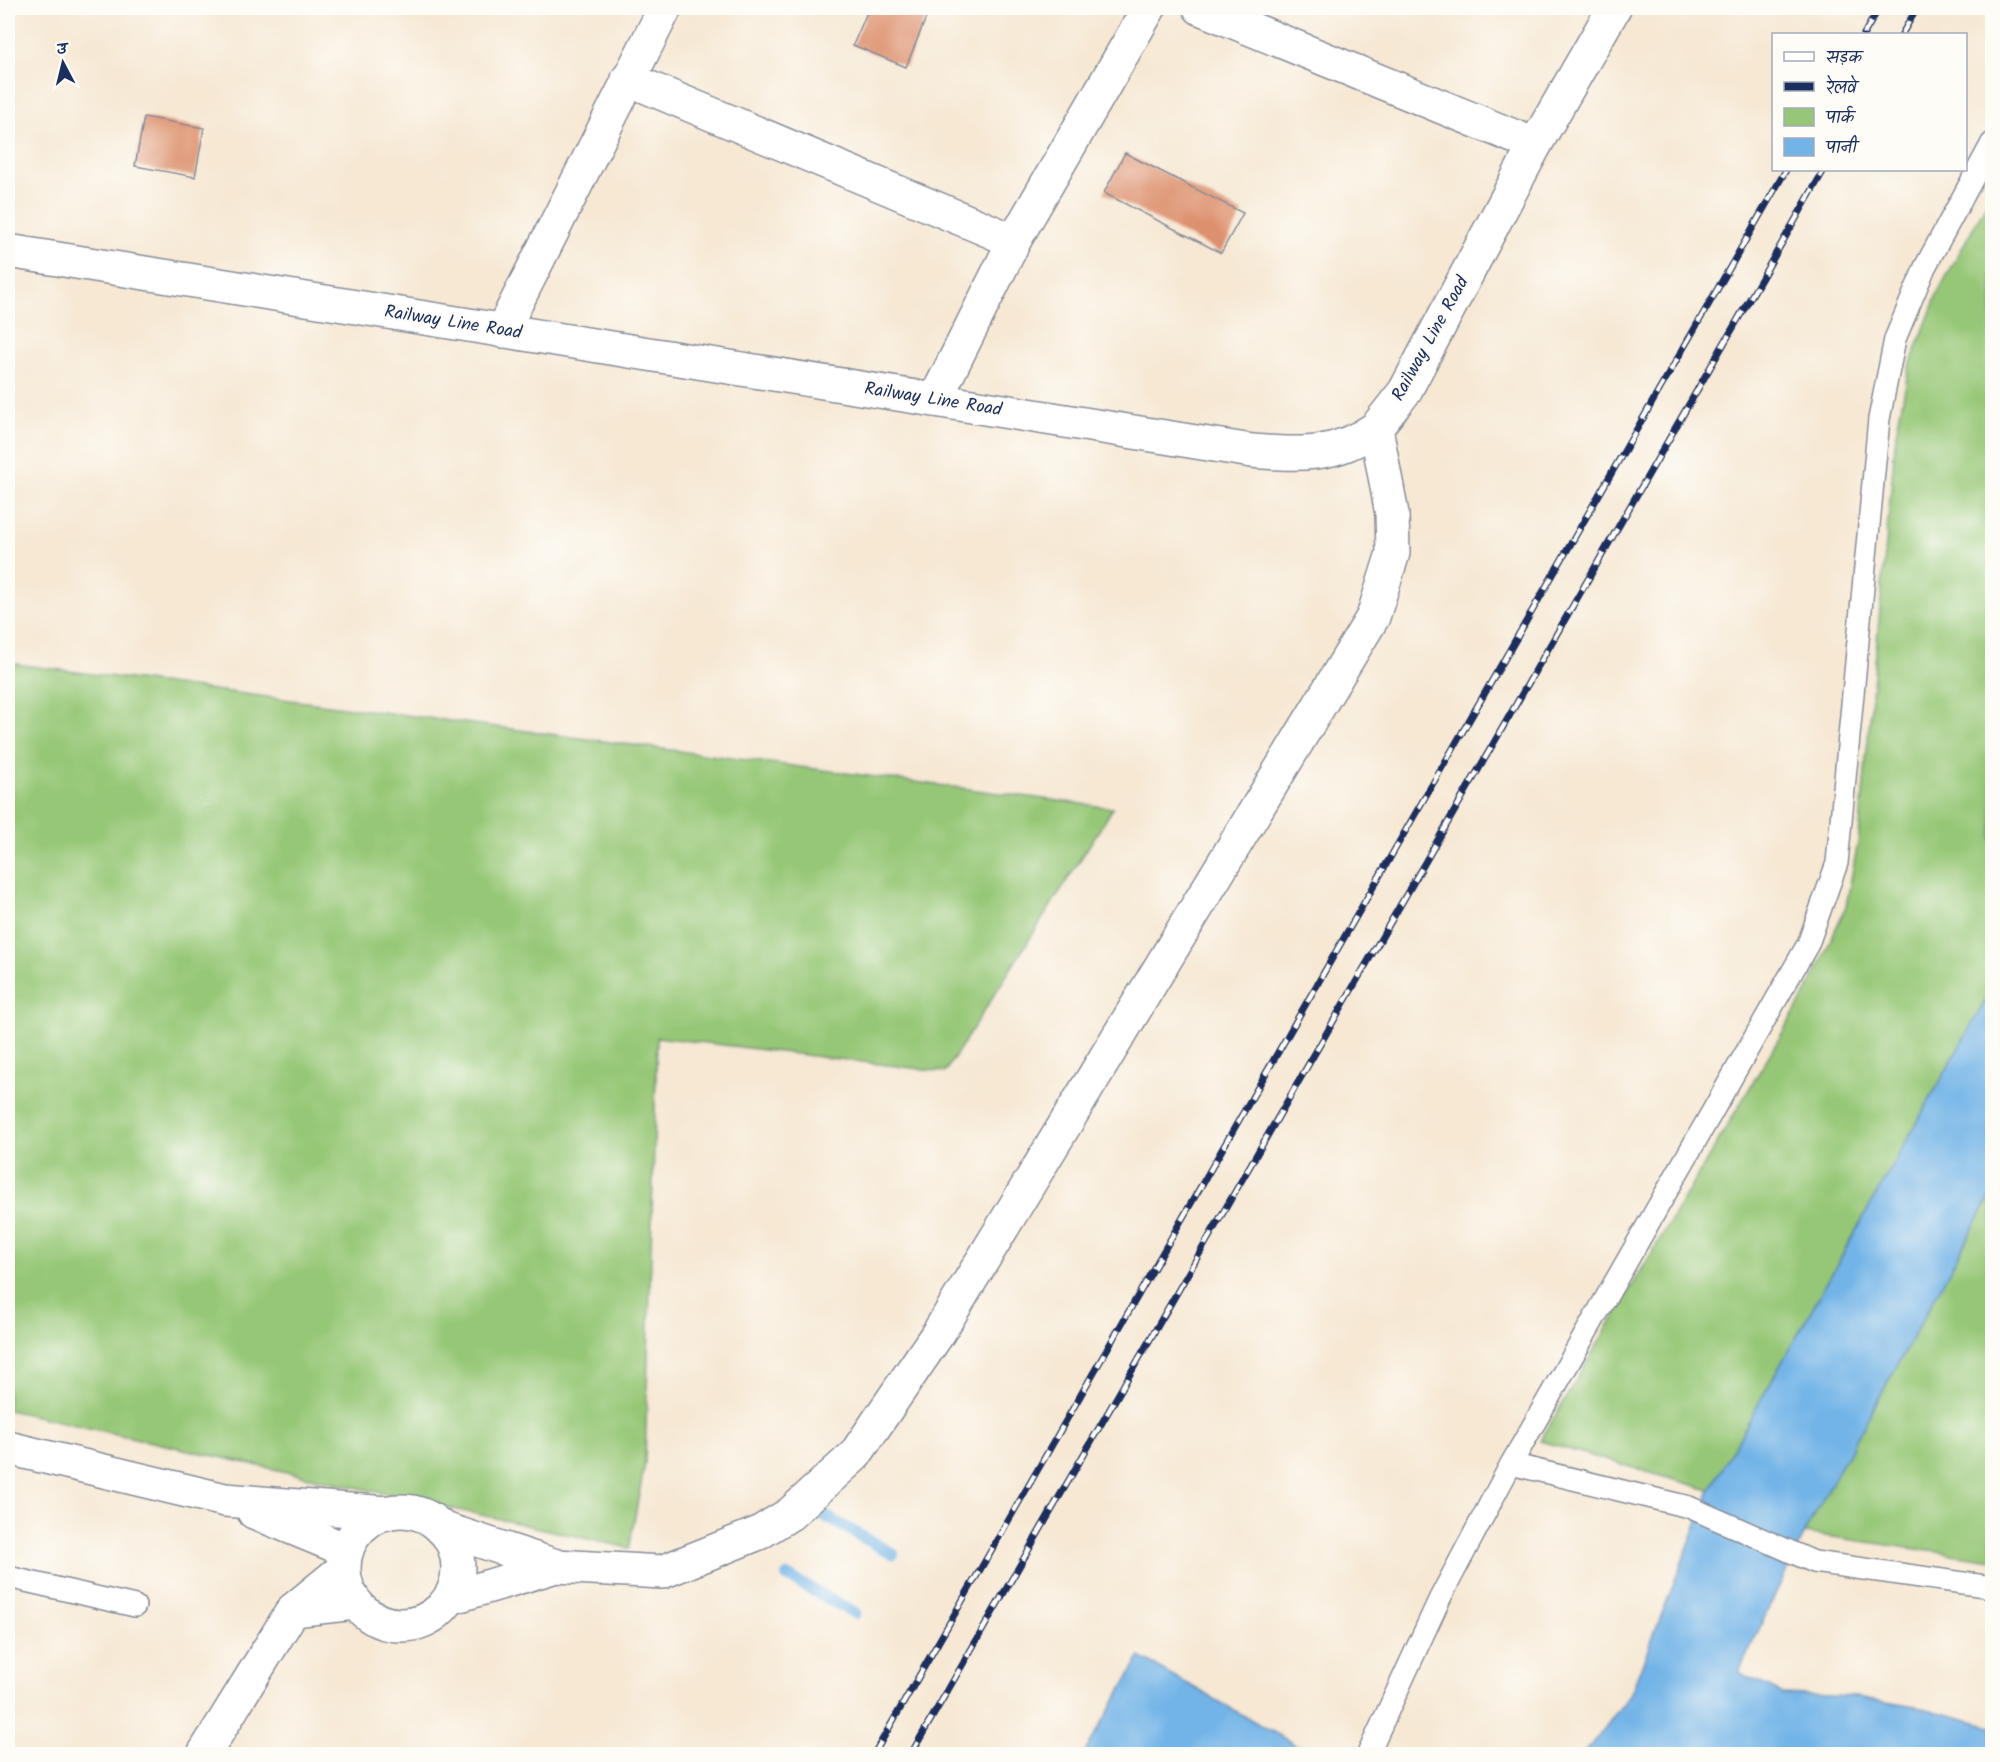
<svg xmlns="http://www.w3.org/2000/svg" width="2000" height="1762" viewBox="0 0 2000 1762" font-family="Kalam,'Playpen Sans Deva',sans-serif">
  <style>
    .green { fill: #96c776; stroke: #587b6a; stroke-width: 1.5 }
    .water { fill: #72b4e7; stroke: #4672a2; stroke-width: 1.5 }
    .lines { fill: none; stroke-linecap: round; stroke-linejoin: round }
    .stream { stroke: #72b4e7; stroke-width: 12 }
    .building { fill: #dd906d }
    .service-casing { stroke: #888c98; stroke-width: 24 }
    .minor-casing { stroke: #888c98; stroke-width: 36 }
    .tertiary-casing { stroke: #888c98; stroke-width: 36 }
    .service { stroke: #fff; stroke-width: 21 }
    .minor { stroke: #fff; stroke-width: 33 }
    .tertiary { stroke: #fff; stroke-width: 33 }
    .rail-casing { stroke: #1b2f5e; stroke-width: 7 }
    .rail { stroke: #fdfcf7; stroke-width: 4.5; stroke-dasharray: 14; stroke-linecap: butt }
    .labels { text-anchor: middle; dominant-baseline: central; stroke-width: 5; stroke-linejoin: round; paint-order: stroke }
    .street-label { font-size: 18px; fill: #1b2f5e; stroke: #fdfcf7 }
  </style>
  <rect width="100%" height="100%" fill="#fdfcf7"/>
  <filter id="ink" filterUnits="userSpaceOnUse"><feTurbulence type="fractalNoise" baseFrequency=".0167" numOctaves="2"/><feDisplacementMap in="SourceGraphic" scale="12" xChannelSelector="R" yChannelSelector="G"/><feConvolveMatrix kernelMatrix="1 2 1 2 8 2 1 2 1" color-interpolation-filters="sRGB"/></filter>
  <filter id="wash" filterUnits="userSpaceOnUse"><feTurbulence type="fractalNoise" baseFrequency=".008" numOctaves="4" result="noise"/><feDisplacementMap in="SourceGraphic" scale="24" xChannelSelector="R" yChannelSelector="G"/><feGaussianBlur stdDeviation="1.35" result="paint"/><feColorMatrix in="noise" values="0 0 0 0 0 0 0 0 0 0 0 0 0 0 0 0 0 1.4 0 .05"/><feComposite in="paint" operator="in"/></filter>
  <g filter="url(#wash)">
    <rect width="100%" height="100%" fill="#f6e8d3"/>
    <g class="green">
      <polygon points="1992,193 1992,989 1710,1490 1540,1441 1809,988 1846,906 1859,837 1896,434 1909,368 1938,292"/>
      <polygon points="8,663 1113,808 945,1072 657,1037 645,1463 629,1548 8,1410"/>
      <polygon points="1992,1194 1992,1560 1804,1533"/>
    </g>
    <g class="water">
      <polygon points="1992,989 1992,1194 1804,1533 1739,1672 1783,1694 1857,1697 1927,1709 1992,1726 1992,1754 1582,1754 1592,1745 1631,1693 1710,1490"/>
      <polygon points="1140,1657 1312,1754 1084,1754"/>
    </g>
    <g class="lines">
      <g class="stream">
        <polyline points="820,1513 893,1554"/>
        <polyline points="787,1576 855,1613"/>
      </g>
    </g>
    <g id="blocks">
      <g class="building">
        <polygon points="869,8 930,8 906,67 853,45"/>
        <polygon points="144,117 204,128 195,177 135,166"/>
        <polygon points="1125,153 1243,213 1221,253 1104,193"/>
      </g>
    </g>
  </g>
  <g filter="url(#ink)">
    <use href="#blocks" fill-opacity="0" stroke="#888c98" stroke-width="1.5"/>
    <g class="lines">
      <g class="service-casing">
        <g id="service">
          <polyline points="1511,1464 1689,1507 1814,1562 1992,1587"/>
          <polyline points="8,1577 135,1606"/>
          <polyline points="1368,1754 1440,1598 1511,1464 1808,944 1837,863 1879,419 1895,339 1925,267 1992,143"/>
        </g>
      </g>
      <g class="minor-casing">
        <g id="minor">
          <polyline points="1200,8 1535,145"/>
          <polyline points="628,79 1014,241"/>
          <path d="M8,251L1252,451C1301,455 1335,457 1376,428"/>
          <polyline points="502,331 665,8"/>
          <polyline points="935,400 1014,241 1149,8"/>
          <polyline points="293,1610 355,1603"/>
          <polyline points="204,1754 293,1610 343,1569"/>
        </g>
      </g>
      <g class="tertiary-casing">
        <g id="tertiary">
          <polyline points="8,1448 225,1500 387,1513"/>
          <circle cx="401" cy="1568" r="57"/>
          <polyline points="254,1512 346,1550"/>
          <polyline points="441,1528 556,1566 662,1572 759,1533 790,1514 855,1455 939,1332 1373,617 1393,553 1392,514 1376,428 1405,391 1535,145 1614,8"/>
          <polyline points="450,1598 556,1566"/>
        </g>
      </g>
      <use href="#service" class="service"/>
      <use href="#minor" class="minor"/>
      <use href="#tertiary" class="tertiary"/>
      <g class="rail-casing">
        <g id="rail">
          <polyline points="1864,34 1879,8"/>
          <polyline points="1902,34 1917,8"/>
          <polyline points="874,1754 1786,170"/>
          <polyline points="911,1754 1824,170"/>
        </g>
      </g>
      <use href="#rail" class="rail"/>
    </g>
  </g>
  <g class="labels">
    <g class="street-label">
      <text transform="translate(453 323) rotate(9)">Railway Line Road</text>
      <text transform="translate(1431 339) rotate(-61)">Railway Line Road</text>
      <text transform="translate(933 400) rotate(9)">Railway Line Road</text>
    </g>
  </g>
  <rect width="2000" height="1762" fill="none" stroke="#fdfcf7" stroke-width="30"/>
  <rect x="1772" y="33" width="195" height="138" fill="#fdfcf7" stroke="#a3aaba" stroke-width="1.5"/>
  <rect x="1784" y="52" width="30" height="9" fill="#ffffff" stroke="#a3aaba" stroke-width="1.5"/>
  <text x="1826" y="63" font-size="18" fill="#1b2f5e">सड़क</text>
  <rect x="1784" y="82" width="30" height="9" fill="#1b2f5e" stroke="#a3aaba" stroke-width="1.5"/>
  <text x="1826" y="93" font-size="18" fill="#1b2f5e">रेलवे</text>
  <rect x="1784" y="108" width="30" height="18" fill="#96c776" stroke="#a3aaba" stroke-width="1.5"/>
  <text x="1826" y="123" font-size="18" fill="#1b2f5e">पार्क</text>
  <rect x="1784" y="138" width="30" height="18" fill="#72b4e7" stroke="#a3aaba" stroke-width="1.5"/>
  <text x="1826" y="153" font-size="18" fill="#1b2f5e">पानी</text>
  <g transform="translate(63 63) rotate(353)" stroke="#fdfcf7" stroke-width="4.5" paint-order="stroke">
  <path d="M0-4.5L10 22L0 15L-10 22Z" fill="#1b2f5e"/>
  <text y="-9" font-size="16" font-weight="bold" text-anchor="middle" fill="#1b2f5e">उ</text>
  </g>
</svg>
